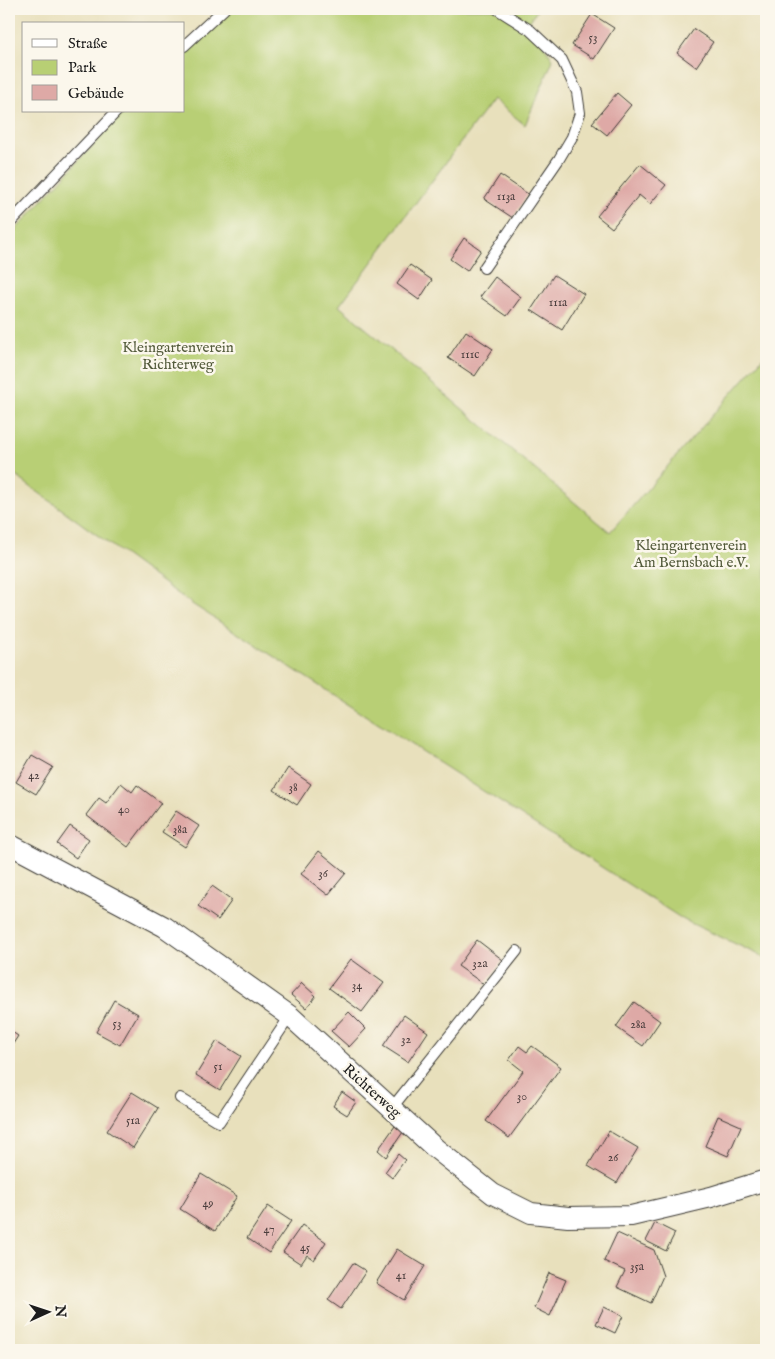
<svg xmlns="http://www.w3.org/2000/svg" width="775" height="1359" viewBox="0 0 775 1359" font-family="'IM FELL English',serif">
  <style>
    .green { fill: #b8cf74; stroke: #6a7648 }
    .building { fill: #dea9a6 }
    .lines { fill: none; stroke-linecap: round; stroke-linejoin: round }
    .lane-casing { stroke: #3b3934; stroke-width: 12 }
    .street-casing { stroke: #3b3934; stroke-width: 22 }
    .lane { stroke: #fff; stroke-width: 10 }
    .street { stroke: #fff; stroke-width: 20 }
    .labels { text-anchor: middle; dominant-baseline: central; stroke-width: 5; stroke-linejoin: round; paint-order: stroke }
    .number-label { font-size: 12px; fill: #4c3f3e }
    .park-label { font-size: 15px; fill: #535b3b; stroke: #fbf7ec }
    .street-label { font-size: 15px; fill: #1c1c1c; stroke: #fbf7ec }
  </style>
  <rect width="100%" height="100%" fill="#fbf7ec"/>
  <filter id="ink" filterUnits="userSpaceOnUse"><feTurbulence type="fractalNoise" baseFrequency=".02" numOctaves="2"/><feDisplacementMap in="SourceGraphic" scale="10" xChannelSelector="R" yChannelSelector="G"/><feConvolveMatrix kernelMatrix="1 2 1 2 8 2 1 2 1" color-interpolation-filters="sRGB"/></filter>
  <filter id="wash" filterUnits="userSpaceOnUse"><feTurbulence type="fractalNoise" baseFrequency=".0096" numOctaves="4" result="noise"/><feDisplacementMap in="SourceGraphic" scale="20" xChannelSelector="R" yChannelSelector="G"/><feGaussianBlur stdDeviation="1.12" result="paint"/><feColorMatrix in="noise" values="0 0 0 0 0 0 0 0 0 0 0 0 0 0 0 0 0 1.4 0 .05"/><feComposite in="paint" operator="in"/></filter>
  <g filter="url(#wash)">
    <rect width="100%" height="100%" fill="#e8e0bc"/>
    <polygon class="green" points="232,9 538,9 529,22 553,60 525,125 493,99 339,306 610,532 766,354 766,958 684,920 192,604 9,471 9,237 124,111 184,111 184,52"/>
    <g id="blocks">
      <g class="building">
        <polygon points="592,14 614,28 594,59 572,45"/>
        <polygon points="694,29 713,42 696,67 677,53"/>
        <polygon points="617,93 631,105 607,135 592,123"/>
        <polygon points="640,164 666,185 650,204 639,195 612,228 597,216"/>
        <polygon points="500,175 528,194 513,218 484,199"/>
        <polygon points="464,238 481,250 467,271 450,259"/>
        <polygon points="410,265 432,280 419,300 397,284"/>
        <polygon points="554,275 584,294 562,330 531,310"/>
        <polygon points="495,277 521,297 507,316 480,297"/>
        <polygon points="466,331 493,349 475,376 448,358"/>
        <polygon points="32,755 53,767 36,794 16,782"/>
        <polygon points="288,768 311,784 297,805 274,790"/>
        <polygon points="121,783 132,792 137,785 161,803 128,847 86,815 99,798 106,803"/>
        <polygon points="176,811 199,826 185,847 162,832"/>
        <polygon points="70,826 89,839 76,858 57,844"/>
        <polygon points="319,851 346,873 328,895 301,874"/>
        <polygon points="212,886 232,900 218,920 198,906"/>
        <polygon points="477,940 503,960 485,985 458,966"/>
        <polygon points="351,959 384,983 362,1012 329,988"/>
        <polygon points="302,983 316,996 306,1008 291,995"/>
        <polygon points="114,1000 138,1014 120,1045 96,1032"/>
        <polygon points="634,1002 660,1021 643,1046 616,1027"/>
        <polygon points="349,1012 366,1029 349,1047 331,1031"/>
        <polygon points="404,1015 428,1032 408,1062 383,1046"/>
        <polygon points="9,1030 18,1036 9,1050"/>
        <polygon points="217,1041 241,1056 220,1090 196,1075"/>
        <polygon points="519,1046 527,1052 532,1046 561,1067 509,1138 486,1121 523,1071 509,1060"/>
        <polygon points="132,1092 158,1108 133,1148 107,1131"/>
        <polygon points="342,1092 356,1102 347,1115 333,1106"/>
        <polygon points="718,1116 741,1126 728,1156 705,1146"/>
        <polygon points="395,1126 403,1132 386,1157 378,1150"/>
        <polygon points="609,1131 638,1148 617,1183 588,1166"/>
        <polygon points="398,1154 405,1160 392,1178 385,1172"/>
        <polygon points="201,1174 237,1196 215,1231 180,1209"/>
        <polygon points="268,1206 291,1221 269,1253 247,1238"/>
        <polygon points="655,1223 675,1233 666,1251 646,1241"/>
        <polygon points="302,1225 326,1242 314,1260 307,1255 301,1264 283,1252"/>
        <polygon points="617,1233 654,1250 663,1276 651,1303 617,1287 625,1271 604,1261"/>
        <polygon points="397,1249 425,1266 404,1300 376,1283"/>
        <polygon points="353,1263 366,1271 341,1309 328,1300"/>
        <polygon points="549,1273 566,1280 550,1316 534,1308"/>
        <polygon points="604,1307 623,1316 615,1333 596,1324"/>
      </g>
    </g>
  </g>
  <g filter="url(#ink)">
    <use href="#blocks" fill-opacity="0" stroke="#3b3934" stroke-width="1"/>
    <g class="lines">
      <g class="lane-casing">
        <g id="lane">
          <polyline points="184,46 224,9"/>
          <polyline points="9,224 117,111"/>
          <polyline points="484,268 559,159 572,137 580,113 577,92 562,60 530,30 497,9"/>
          <polyline points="180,1098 219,1122 290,1016"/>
          <polyline points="391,1109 517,951"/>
        </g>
      </g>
      <g class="street-casing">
        <polyline id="street" points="9,844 165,927 290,1016 435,1148 493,1194 531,1213 568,1217 631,1216 711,1197 766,1180"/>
      </g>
      <use href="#lane" class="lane"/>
      <use href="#street" class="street"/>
    </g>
  </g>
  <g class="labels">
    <g class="number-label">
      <text x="593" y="37">53</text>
      <text x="506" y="196">113a</text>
      <text x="558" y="302">111a</text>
      <text x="470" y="354">111c</text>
      <text x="34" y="775">42</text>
      <text x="293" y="787">38</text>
      <text x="124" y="809">40</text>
      <text x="180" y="829">38a</text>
      <text x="323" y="873">36</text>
      <text x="480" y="963">32a</text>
      <text x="357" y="985">34</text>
      <text x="117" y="1023">53</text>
      <text x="638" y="1024">28a</text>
      <text x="406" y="1039">32</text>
      <text x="218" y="1066">51</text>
      <text x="522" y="1096">30</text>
      <text x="133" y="1120">51a</text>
      <text x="613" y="1157">26</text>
      <text x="208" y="1203">49</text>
      <text x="269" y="1229">47</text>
      <text x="305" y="1247">45</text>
      <text x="637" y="1266">35a</text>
      <text x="401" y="1275">41</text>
    </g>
    <g class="park-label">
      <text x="178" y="347">Kleingartenverein<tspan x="178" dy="17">Richterweg</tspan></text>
      <text x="691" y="545">Kleingartenverein<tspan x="691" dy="17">Am Bernsbach e.V.</tspan></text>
    </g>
    <g class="street-label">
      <text transform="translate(372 1091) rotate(42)">Richterweg</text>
    </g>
  </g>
  <rect width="775" height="1359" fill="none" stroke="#fbf7ec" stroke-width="30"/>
  <rect x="22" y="22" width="162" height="90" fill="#fbf7ec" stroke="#a29f99"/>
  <rect x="32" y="39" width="25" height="8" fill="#ffffff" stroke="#a29f99"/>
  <text x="68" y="48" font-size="15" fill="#1c1c1c">Straße</text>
  <rect x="32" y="60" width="25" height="15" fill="#b8cf74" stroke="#a29f99"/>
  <text x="68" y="72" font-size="15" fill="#1c1c1c">Park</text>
  <rect x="32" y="85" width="25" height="15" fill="#dea9a6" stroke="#a29f99"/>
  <text x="68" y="98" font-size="15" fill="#1c1c1c">Gebäude</text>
  <g transform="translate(48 1312) rotate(87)" stroke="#fbf7ec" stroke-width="4" paint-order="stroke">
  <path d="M0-4L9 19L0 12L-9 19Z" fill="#1c1c1c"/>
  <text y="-8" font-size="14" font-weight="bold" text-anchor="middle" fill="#1c1c1c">N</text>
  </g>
</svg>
